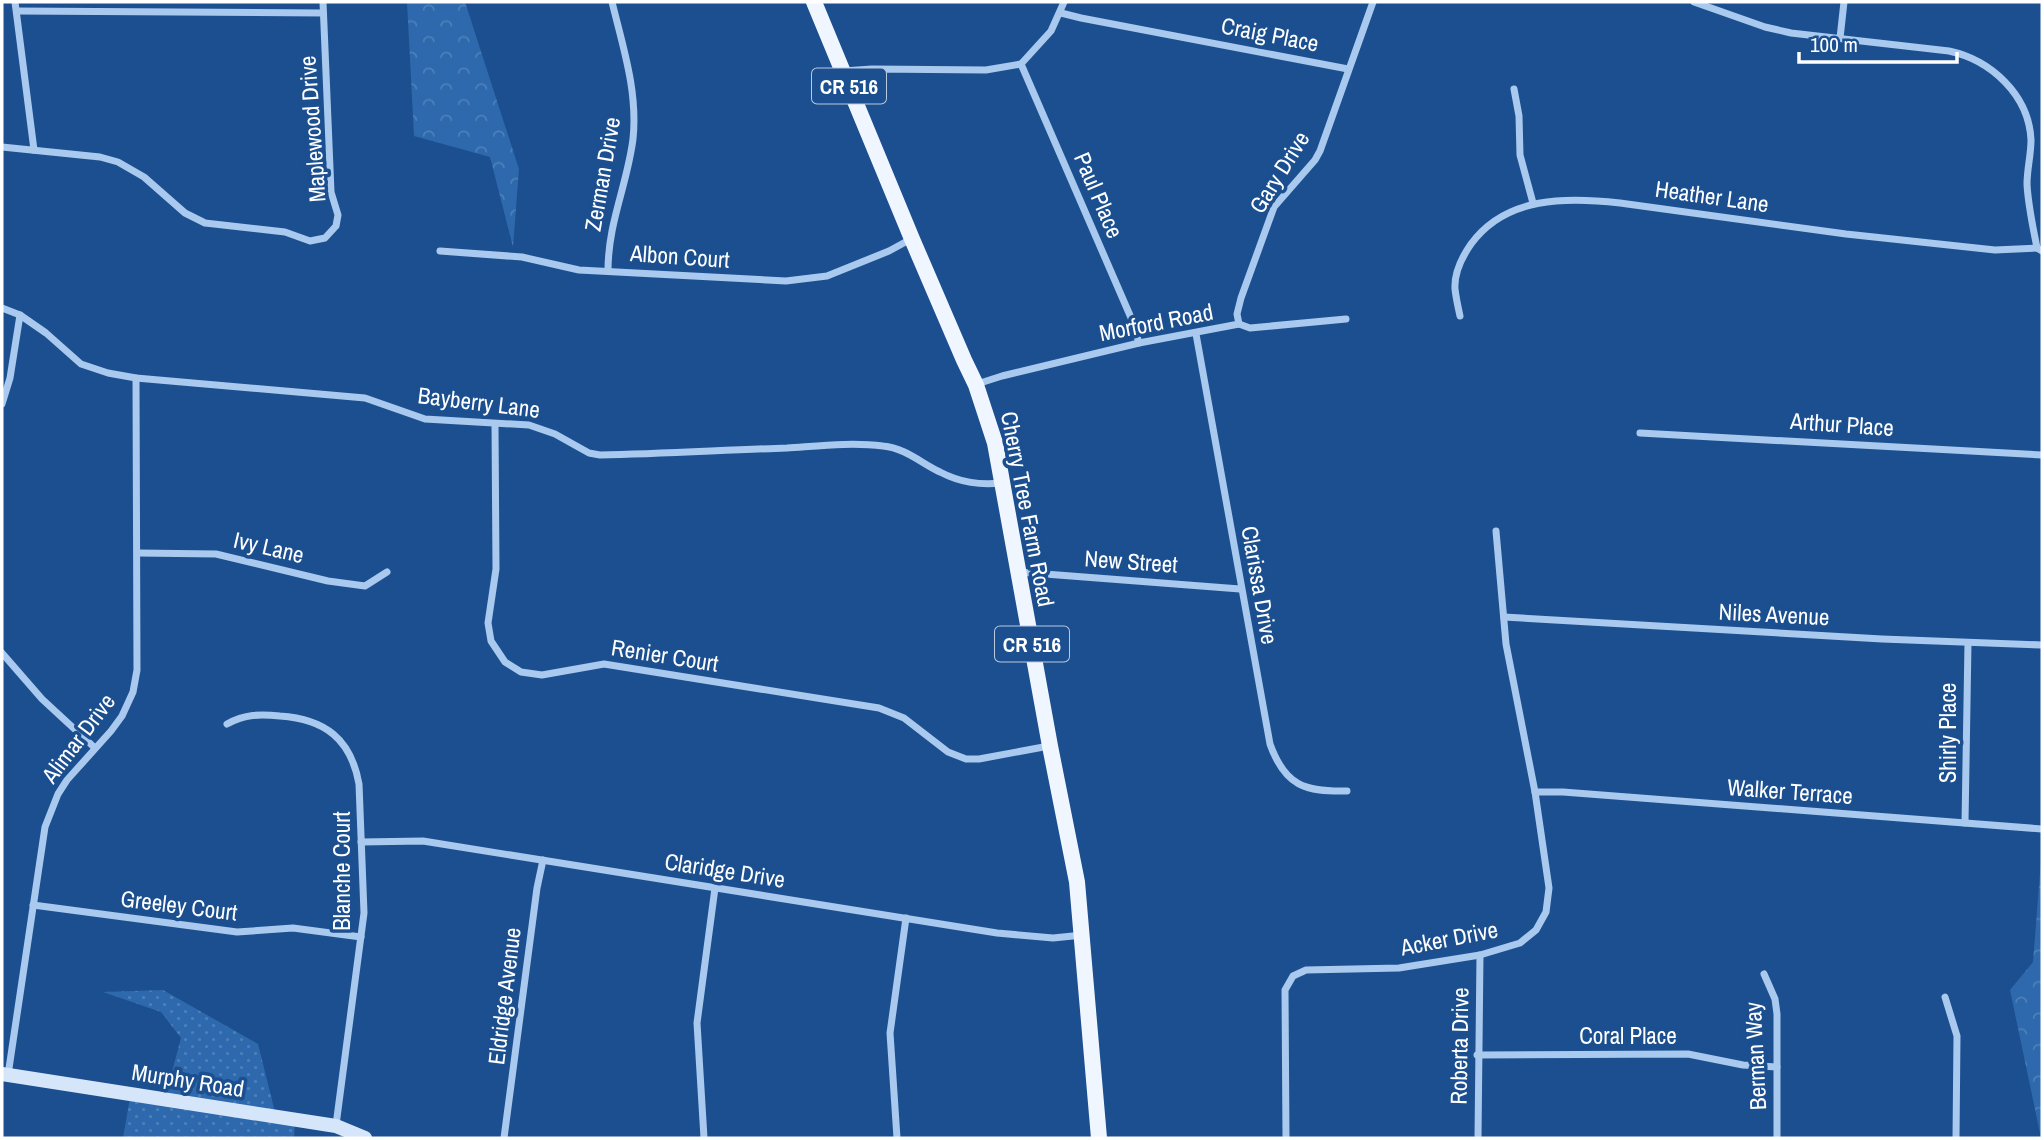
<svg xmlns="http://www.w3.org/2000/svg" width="2044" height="1140" viewBox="0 0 2044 1140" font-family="'Archivo Narrow',sans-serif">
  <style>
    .forest { fill: url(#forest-crowns) }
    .park { fill: url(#park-dots) }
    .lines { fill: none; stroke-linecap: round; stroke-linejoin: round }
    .street { stroke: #a9c9ee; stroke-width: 7 }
    .secondary { stroke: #d6e6fa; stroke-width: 14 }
    .primary { stroke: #f0f6ff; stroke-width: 16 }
    .labels { text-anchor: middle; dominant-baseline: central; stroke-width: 7; stroke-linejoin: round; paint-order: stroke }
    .shield { fill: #1b4f8f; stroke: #bbcadd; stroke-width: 2 }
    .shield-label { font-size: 21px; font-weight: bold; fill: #fff }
    .street-label { font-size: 23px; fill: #fff; stroke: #1b4f8f }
  </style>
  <defs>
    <pattern id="forest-crowns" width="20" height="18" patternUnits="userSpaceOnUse" patternTransform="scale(1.75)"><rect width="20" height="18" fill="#2e69ad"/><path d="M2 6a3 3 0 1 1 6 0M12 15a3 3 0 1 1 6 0" fill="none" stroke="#4d80b9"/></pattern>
    <pattern id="park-dots" width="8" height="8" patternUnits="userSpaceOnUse" patternTransform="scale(1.75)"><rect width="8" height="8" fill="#2e69ad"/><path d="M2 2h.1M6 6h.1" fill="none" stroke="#4d80b9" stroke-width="1.8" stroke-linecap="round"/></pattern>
  </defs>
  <rect width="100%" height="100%" fill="#1b4f8f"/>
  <g class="forest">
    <polygon points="407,2 465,2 519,169 513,247 490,157 414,136"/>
    <polygon points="2042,847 2042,1138 2041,1138 2010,990 2033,962"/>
  </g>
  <polygon class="park" points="163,990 258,1044 276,1116 295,1119 294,1138 123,1138 131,1092 165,1098 181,1038 161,1012 103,992"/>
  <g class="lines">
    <g class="street">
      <polyline points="15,2 34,150"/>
      <path d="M1694,2L1765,27L1791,33L1949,51C1991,60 2029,95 2031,140C2031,155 2027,169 2027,184C2028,205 2033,227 2037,248L2042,251"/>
      <polyline points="17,11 323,13"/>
      <polyline points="1061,13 1081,18 1348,69"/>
      <polyline points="1840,38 1844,2"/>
      <polyline points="1021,64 1132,320 1139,343"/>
      <polyline points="843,71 872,69 986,70 1021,64 1051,31 1064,2"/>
      <polyline points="1514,89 1519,116 1520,155 1533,203"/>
      <polyline points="2,147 100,157 118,162 144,177 185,213 205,223 285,232 310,241 325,238 336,226 338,215 331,192 323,2"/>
      <polyline points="440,251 522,257 579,270 786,281 827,276 889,251 911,239"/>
      <path d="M608,271C608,222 627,186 633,139C638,92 623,47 612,2"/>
      <path d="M2,308L20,315L46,333L81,364L108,373L136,378L365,398L425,419L529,425L555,434L589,453L600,455C662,454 724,450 787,448C818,446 851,442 883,446C905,448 921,463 940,472C961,483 980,485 1002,483"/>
      <path d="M1460,316C1458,307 1456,298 1455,289C1454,273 1462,257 1471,244C1506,196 1567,197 1620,203L1846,234L1995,250L2037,248"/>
      <polyline points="1239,324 1237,314 1241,298 1274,207 1315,160 1320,151 1373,2"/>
      <path d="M1196,334L1270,744C1285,786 1305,792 1347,791"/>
      <polyline points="977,384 1002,376 1139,343 1239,324 1250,328 1346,319"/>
      <polyline points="2,404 10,378 20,315"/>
      <polyline points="495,424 496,569 488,623 491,641 505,662 521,672 542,675 604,664 879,708 904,718 948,752 966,759 979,759 1049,746"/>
      <polyline points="1640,433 2042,455"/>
      <polyline points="138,553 216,554 328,581 365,586 387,572"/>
      <polyline points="1019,572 1240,589"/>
      <polyline points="1504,617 1882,639 2042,645"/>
      <polyline points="2,653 42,699 95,748"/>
      <path d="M227,724C245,714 260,714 280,716C325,719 351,739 359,784L364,913L336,1125"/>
      <polyline points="1535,792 1563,792 2042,829"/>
      <polyline points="1965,823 1968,643"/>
      <polyline points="361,842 423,841 997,933 1053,938 1083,935"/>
      <polyline points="33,905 237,932 293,928 361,937"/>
      <polyline points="1764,974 1775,999 1777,1014 1777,1138"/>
      <polyline points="1945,997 1957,1036 1956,1138"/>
      <polyline points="1477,1055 1688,1054 1743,1065 1777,1067"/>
      <polyline points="8,1075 45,827 58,794 67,780 111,731 122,716 133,692 137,670 136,378"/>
      <polyline points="504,1138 537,888 543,860"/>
      <polyline points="704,1138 697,1023 715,888"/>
      <polyline points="897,1138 890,1033 906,918"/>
      <polyline points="1286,1138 1285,990 1293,976 1306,970 1399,968 1480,955 1520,943 1536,930 1546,912 1549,888 1535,792 1506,644 1496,531"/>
      <polyline points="1478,1138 1480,955"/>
    </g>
    <polyline class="secondary" points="2,1074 336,1126 365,1138"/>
    <polyline class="primary" points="814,2 912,239 964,360 976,385 995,443 1050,746 1077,882 1099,1138"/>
  </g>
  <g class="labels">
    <g class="shield">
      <rect x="812" y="68.5" width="74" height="35" rx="5"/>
      <rect x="995" y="626.5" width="74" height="35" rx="5"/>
    </g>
    <g class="shield-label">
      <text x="849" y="86">CR 516</text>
      <text x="1032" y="644">CR 516</text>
    </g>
    <g class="street-label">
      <text transform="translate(1270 34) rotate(11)">Craig Place</text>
      <text transform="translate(312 129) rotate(-94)">Maplewood Drive</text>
      <text transform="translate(1279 172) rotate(-58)">Gary Drive</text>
      <text transform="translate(602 174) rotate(-80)">Zerman Drive</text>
      <text transform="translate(1099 195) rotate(67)">Paul Place</text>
      <text transform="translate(1712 196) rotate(8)">Heather Lane</text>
      <text transform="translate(680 256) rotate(4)">Albon Court</text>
      <text transform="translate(1156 322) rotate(-11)">Morford Road</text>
      <text transform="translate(479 402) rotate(7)">Bayberry Lane</text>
      <text transform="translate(1842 424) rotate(4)">Arthur Place</text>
      <text transform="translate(1028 509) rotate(79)">Cherry Tree Farm Road</text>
      <text transform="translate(269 547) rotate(13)">Ivy Lane</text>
      <text transform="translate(1131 561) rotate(4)">New Street</text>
      <text transform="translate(1260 585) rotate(80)">Clarissa Drive</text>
      <text transform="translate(1774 614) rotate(3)">Niles Avenue</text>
      <text transform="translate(665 655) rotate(9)">Renier Court</text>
      <text transform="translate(1947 733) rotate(-90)">Shirly Place</text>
      <text transform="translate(78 738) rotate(-53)">Alimar Drive</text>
      <text transform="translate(1790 791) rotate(4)">Walker Terrace</text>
      <text transform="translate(725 870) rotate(9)">Claridge Drive</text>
      <text transform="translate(341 871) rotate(-90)">Blanche Court</text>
      <text transform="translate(179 905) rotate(7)">Greeley Court</text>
      <text transform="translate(1449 938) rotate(-11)">Acker Drive</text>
      <text transform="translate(504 996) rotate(-83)">Eldridge Avenue</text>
      <text x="1628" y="1035">Coral Place</text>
      <text transform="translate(1459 1046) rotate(-89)">Roberta Drive</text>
      <text transform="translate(1755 1056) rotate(-93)">Berman Way</text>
      <text transform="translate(188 1080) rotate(9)">Murphy Road</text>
    </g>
  </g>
  <rect width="2044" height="1140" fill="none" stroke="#ffffff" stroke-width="7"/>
  <path d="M1799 52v10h158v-10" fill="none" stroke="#ffffff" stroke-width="3.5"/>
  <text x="1810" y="52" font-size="21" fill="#ffffff" stroke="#1b4f8f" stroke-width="5" paint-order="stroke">100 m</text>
</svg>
